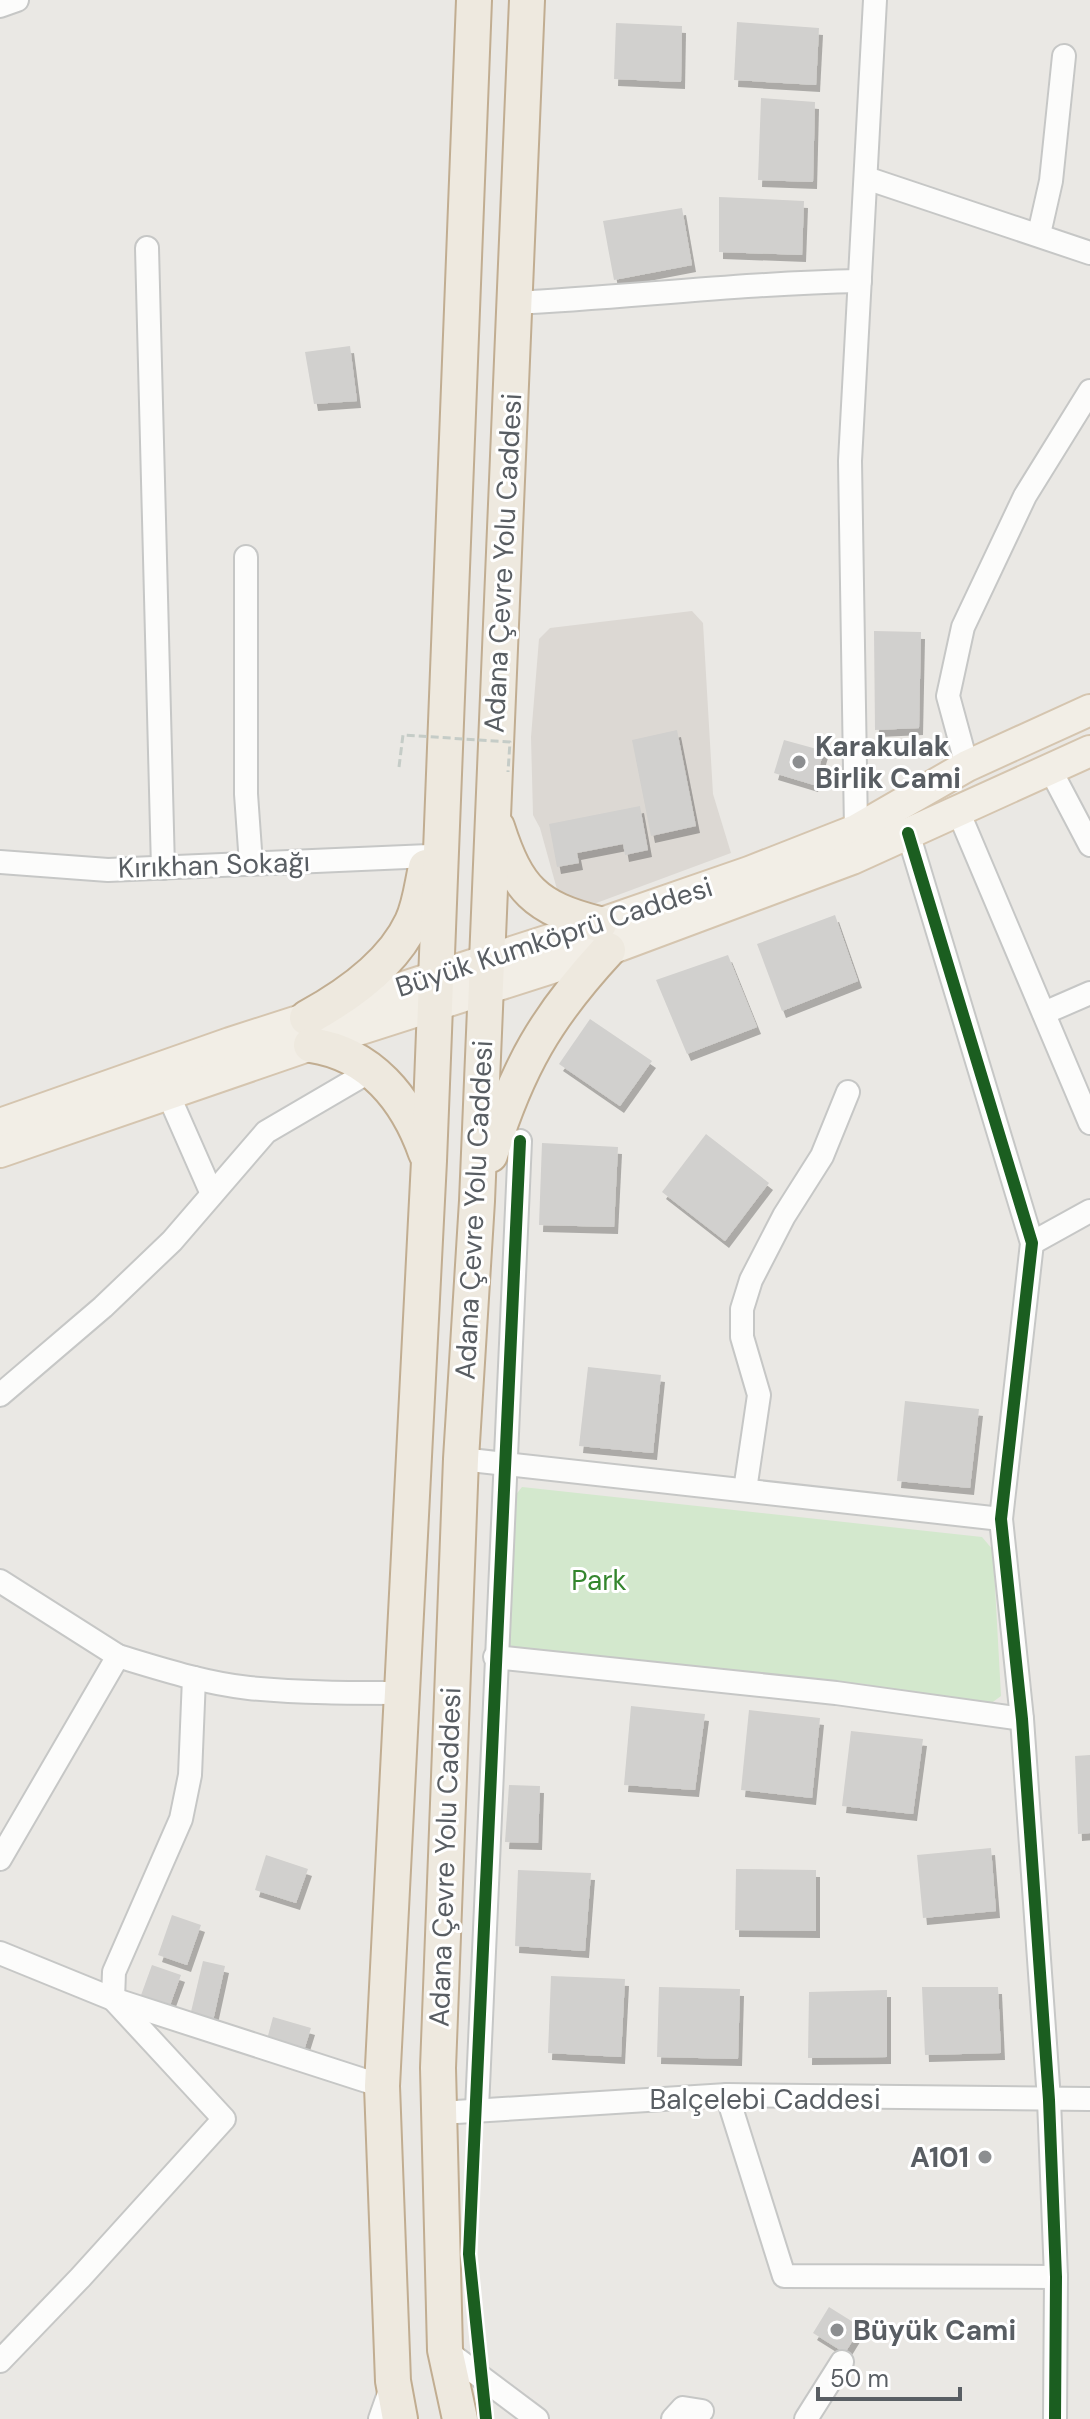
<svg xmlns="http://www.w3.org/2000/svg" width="1090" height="2419" viewBox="0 0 1090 2419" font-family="'DM Sans',sans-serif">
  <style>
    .education { fill: #dcd8d3 }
    .green { fill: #d3e8cd }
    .building { fill: #d1d0ce; filter: url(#shadow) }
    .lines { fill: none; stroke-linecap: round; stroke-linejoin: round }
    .minor-casing { stroke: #c6c7c6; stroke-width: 26 }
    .major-casing { stroke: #d5c5af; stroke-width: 34 }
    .highway-casing { stroke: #c1ad91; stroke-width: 38 }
    .minor { stroke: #fcfcfb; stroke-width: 22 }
    .major { stroke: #f2eee6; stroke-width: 30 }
    .highway { stroke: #eee9df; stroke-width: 34 }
    .path-bridge { stroke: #c5ccc7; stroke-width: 3; stroke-dasharray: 8 4; stroke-linecap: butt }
    .cycleway-casing { stroke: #fff; stroke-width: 17 }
    .cycleway { stroke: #1b5e20; stroke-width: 12 }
    .poi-dot { fill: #8c8e90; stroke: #fff; stroke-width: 3 }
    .labels { text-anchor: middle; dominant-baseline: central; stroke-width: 6; stroke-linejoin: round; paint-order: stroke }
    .street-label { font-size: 28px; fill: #595e63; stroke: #fff }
    .poi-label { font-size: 28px; font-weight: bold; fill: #595e63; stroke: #fff; text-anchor: start }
    .park-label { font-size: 28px; fill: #34862e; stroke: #fff }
  </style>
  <defs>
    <filter id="shadow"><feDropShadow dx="4" dy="7" stdDeviation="0" flood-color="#0004"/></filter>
  </defs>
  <rect width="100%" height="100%" fill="#eae8e4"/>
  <polygon class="education" points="692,611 703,623 713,794 731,853 591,905 558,893 540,828 533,815 531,737 539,639 550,628"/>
  <polygon class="green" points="522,1487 982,1537 993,1550 1001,1696 982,1710 865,1684 520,1658 505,1640 510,1502"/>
  <g class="building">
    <polygon points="737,22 819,28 816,85 734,80"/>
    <polygon points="616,23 682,26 681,82 614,79"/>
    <polygon points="761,98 815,102 813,182 758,180"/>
    <polygon points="719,197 804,201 802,255 719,252"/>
    <polygon points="682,208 692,265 614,280 603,221"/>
    <polygon points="350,346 357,401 314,404 305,352"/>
    <polygon points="874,631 921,632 919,728 875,730"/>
    <polygon points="677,730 696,826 651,836 632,740"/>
    <polygon points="784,740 824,751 814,785 774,773"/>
    <polygon points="640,806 648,850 625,855 623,844 577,853 579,863 557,867 549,824"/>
    <polygon points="835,915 858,981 782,1011 757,944"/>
    <polygon points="728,955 757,1027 687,1054 656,980"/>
    <polygon points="590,1019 652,1061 620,1106 559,1064"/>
    <polygon points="706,1134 769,1183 725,1241 662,1192"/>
    <polygon points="542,1143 618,1147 614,1227 539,1225"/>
    <polygon points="588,1367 661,1375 653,1453 579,1446"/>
    <polygon points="905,1401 979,1409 970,1488 897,1481"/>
    <polygon points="631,1706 705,1714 695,1790 624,1785"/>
    <polygon points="749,1710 820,1718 812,1798 741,1790"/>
    <polygon points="851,1731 923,1739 913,1814 842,1806"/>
    <polygon points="1090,1755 1090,1833 1078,1834 1075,1756"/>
    <polygon points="509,1785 540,1786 538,1843 505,1842"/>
    <polygon points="991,1848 996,1911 923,1918 917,1855"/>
    <polygon points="266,1855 308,1869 296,1903 255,1890"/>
    <polygon points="736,1869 816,1870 816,1931 735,1930"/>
    <polygon points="518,1870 591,1873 585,1951 515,1946"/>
    <polygon points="172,1915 201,1925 187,1965 158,1955"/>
    <polygon points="203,1961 225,1966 213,2021 190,2016"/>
    <polygon points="152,1965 181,1975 169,2008 140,1998"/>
    <polygon points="551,1976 625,1979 621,2057 548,2053"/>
    <polygon points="659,1987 740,1989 738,2059 657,2057"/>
    <polygon points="922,1987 998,1987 1001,2053 925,2055"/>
    <polygon points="887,1990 887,2057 808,2058 809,1992"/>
    <polygon points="273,2017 311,2028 302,2057 265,2047"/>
    <polygon points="829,2307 861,2327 845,2353 813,2333"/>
  </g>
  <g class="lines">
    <g class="minor-casing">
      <g id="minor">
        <polyline points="0,6 17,0"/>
        <polyline points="866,178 1090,253"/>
        <polyline points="1039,234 1051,181 1064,56"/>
        <polyline points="147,248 163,868"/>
        <path d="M515,303C630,297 745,283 860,281"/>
        <polyline points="246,557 246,794 251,864"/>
        <polyline points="967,766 948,696 963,627 1025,496 1090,391"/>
        <polyline points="1050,769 1090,845"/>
        <polyline points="958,811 1090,1123"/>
        <polyline points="856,830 850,461 875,0"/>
        <polyline points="908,833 1032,1243 1001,1519 1022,1719 1049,2100 1056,2277 1055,2419"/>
        <polyline points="0,862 108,870 429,856"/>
        <polyline points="1044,1013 1090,993"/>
        <polyline points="168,1094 212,1194"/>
        <polyline points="1032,1243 1090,1211"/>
        <polyline points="0,1395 103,1307 172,1241 266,1132 372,1070"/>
        <polyline points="461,1459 1001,1519"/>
        <polyline points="745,1490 759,1395 742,1337 742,1309 751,1280 784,1216 822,1156 848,1092"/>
        <polyline points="0,1581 118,1656 0,1859"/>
        <path d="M118,1656C161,1669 204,1683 249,1688C300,1693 351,1693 402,1693"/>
        <polyline points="495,1657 836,1693 1022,1719"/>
        <polyline points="0,1953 113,1999 382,2086"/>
        <polyline points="727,2095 784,2276 1056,2277"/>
        <polyline points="477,2109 520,1141"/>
        <polyline points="440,2113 727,2095 1090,2099"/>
        <polyline points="445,2350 537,2419"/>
        <polyline points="0,2361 80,2278 224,2119 113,1999 114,1972 181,1819 190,1775 194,1678"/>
        <polyline points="380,2419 392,2385"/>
        <polyline points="673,2419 683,2408 702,2411"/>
        <polyline points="806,2419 842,2362"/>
      </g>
    </g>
    <g class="major-casing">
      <g id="major">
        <polyline points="0,1124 230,1043 599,924 749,872 856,830 967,766 1090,710"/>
        <polyline points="0,1152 311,1045 608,950 852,859 1090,751"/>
      </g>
    </g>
    <g class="highway-casing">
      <g id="highway">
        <path d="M497,827C517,889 535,908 599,924"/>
        <path d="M307,1018C347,996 392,965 412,922C420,905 422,885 426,867"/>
        <path d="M311,1045C371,1054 407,1099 426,1153"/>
        <path d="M490,1155C517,1068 546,1017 608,950"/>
        <polyline points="400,2419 393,2381 382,2086 429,1161 474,0"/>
        <polyline points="460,2419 445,2350 438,2068 461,1459 477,1201 527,0"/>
      </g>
    </g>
    <use href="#minor" class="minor"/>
    <use href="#major" class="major"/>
    <use href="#highway" class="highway"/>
    <polyline class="path-bridge" points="399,767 403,735 510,742 508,772"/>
    <g class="cycleway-casing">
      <g id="cycleway">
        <polyline points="908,833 1032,1243 1001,1519 1022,1719 1049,2100 1056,2277 1055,2419"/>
        <polyline points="486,2419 469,2254 520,1141"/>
      </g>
    </g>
    <use href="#cycleway" class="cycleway"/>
  </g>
  <g class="poi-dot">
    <circle cx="799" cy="762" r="8"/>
    <circle cx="985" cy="2157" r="8"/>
    <circle cx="837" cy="2330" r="8"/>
  </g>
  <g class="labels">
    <g class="street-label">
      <text transform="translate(503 563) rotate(-87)">Adana Çevre Yolu Caddesi</text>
      <text transform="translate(214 865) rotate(-2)">Kırıkhan Sokağı</text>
      <text transform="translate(554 937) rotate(-18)">Büyük Kumköprü Caddesi</text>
      <text transform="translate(474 1210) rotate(-87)">Adana Çevre Yolu Caddesi</text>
      <text transform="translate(445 1857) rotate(-88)">Adana Çevre Yolu Caddesi</text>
      <text x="765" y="2099">Balçelebi Caddesi</text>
    </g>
    <g class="poi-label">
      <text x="815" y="746">Karakulak<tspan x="815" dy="32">Birlik Cami</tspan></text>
      <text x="969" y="2157" text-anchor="end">A101</text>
      <text x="853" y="2330">Büyük Cami</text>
    </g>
    <g class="park-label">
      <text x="599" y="1580">Park</text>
    </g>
  </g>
  <path d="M818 2387v12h142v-12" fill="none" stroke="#595e63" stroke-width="4"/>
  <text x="830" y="2387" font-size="24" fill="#595e63" stroke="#ffffff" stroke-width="6" paint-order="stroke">50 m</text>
</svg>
